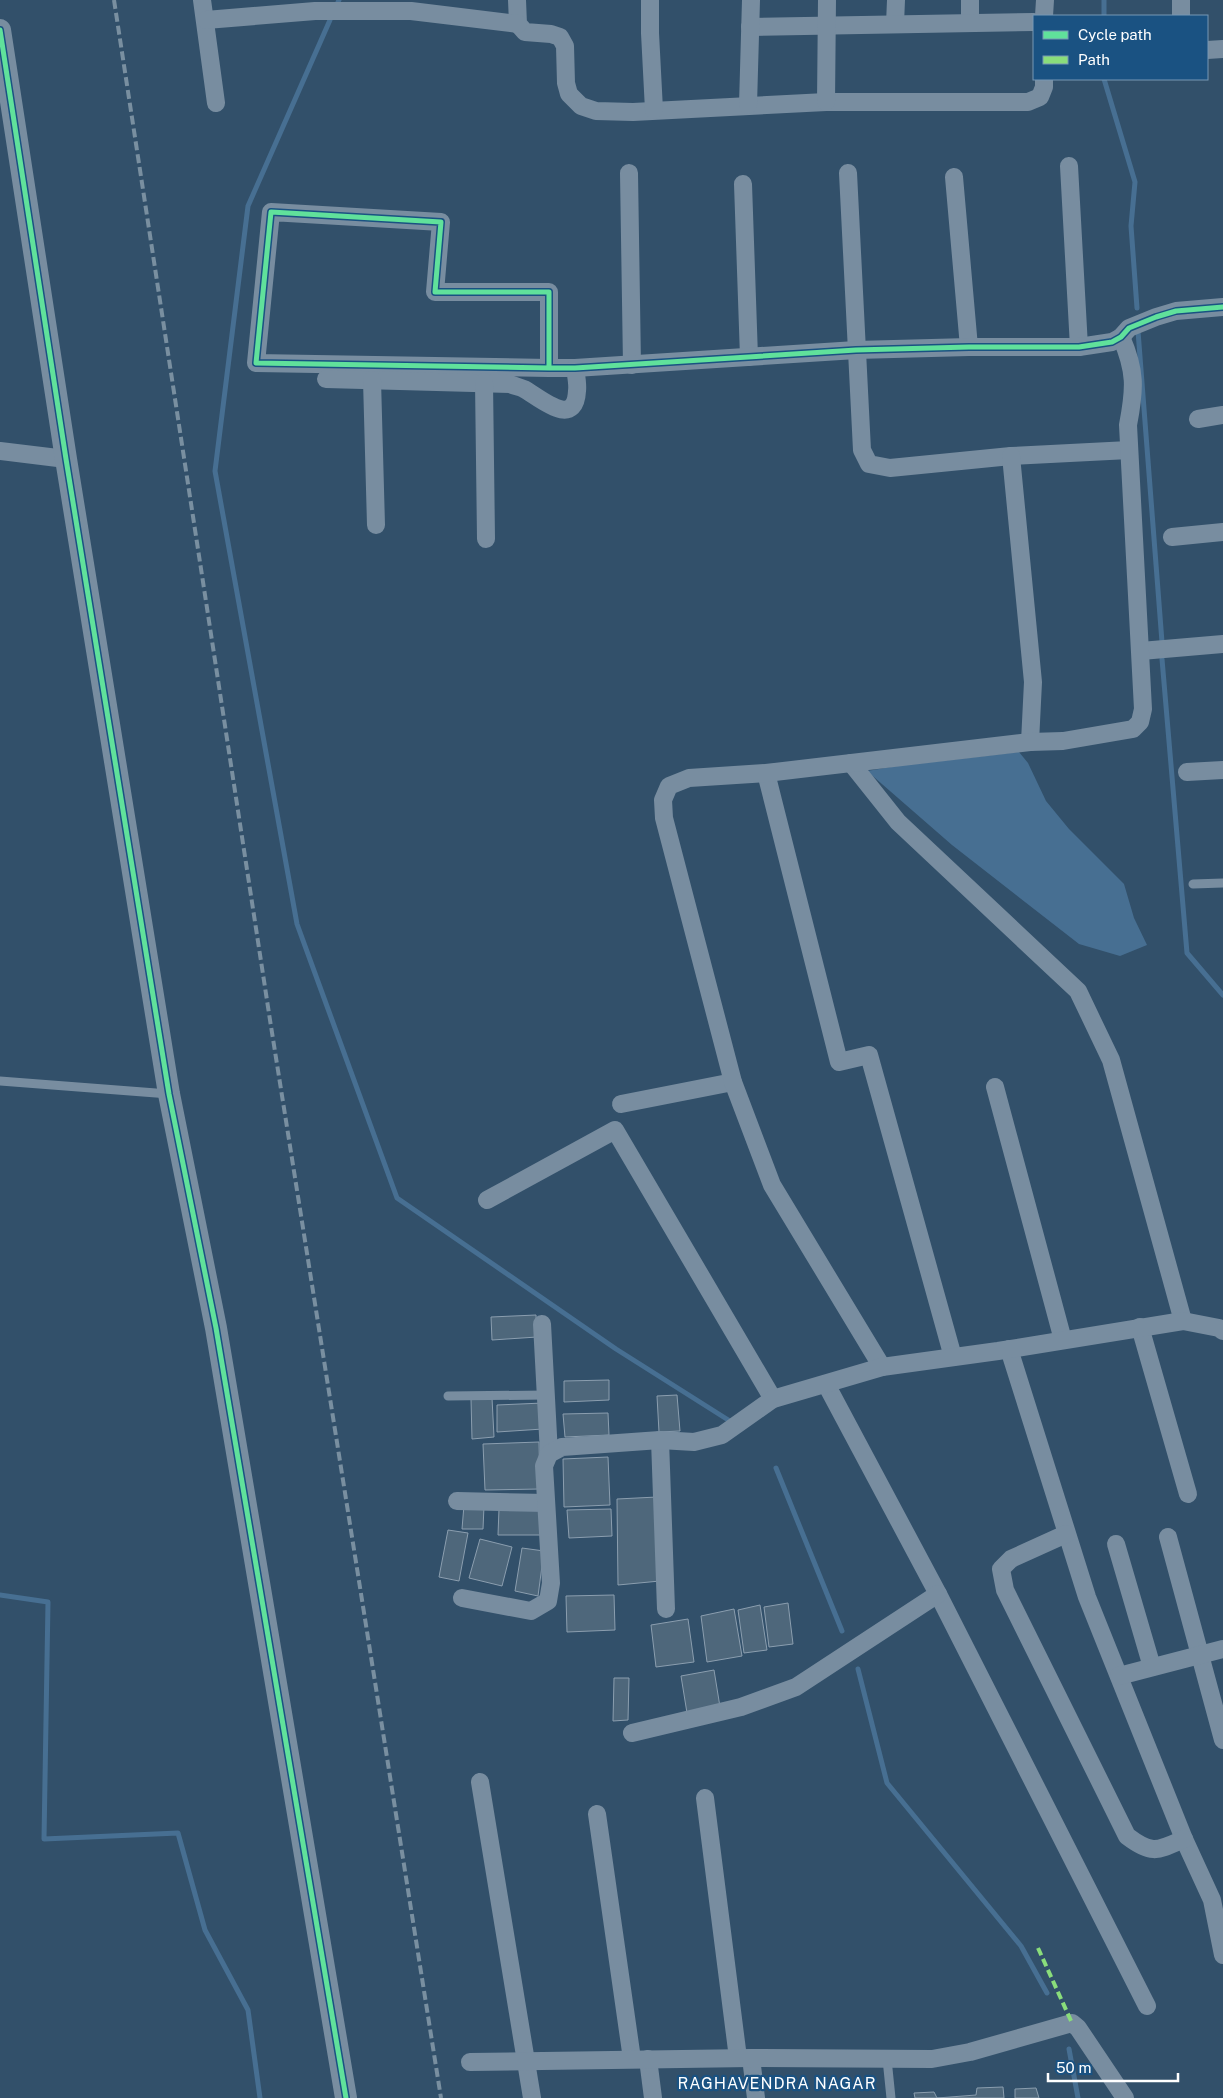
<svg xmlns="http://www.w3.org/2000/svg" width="1223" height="2098" viewBox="0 0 1223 2098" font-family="'Public Sans',sans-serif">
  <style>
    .water { fill: #476f92 }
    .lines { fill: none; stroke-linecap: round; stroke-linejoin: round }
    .stream { stroke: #476f92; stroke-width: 5 }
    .building { fill: #4e677b; stroke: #8b9eaf }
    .service { stroke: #788da0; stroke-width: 9 }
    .minor { stroke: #788da0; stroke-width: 18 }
    .tertiary { stroke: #788da0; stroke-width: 22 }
    .rail { stroke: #798fa0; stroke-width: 4; stroke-dasharray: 9 4; stroke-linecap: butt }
    .quiet { stroke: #8add7b; stroke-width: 4; stroke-dasharray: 8 4; stroke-linecap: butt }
    .cycleway-casing { stroke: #1a5282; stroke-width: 8 }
    .cycleway { stroke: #60e19b; stroke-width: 5 }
    .labels { text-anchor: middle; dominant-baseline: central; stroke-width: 4.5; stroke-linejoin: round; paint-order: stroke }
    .quarter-label { font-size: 16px; letter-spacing: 1px; fill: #fff; stroke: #1a5282 }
  </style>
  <rect width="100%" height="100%" fill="#32506a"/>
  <polygon class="water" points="1019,752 1028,763 1046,801 1069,829 1124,884 1134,918 1147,945 1120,956 1079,944 952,845 867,771 897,766"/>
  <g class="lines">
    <g class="stream">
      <polyline points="1104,0 1104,16"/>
      <polyline points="338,2 339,0"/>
      <polyline points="330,20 248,206 215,471 297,924 397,1198 616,1349 733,1423"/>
      <polyline points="1104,79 1135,182 1131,226 1137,308"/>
      <polyline points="1138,331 1162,642"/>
      <polyline points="1162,659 1187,953 1223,995"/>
      <polyline points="776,1468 842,1631"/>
      <polyline points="0,1595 48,1602 44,1839 178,1833 205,1930 248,2010 260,2098"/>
      <polyline points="858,1669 887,1783 1021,1946 1047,1993"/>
      <polyline points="1069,2049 1078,2098"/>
    </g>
  </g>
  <g class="building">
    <polygon points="536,1315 537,1337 492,1340 491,1317"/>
    <polygon points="609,1380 609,1400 564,1402 564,1381"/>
    <polygon points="677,1395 680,1431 659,1432 657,1396"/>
    <polygon points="492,1398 494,1437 472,1439 471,1399"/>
    <polygon points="543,1403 543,1429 497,1432 497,1405"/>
    <polygon points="608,1413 609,1435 565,1437 563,1414"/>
    <polygon points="539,1442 540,1489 485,1490 483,1444"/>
    <polygon points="608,1457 610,1505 564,1507 563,1459"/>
    <polygon points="657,1497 660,1581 618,1585 617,1499"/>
    <polygon points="464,1505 484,1506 483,1529 462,1529"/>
    <polygon points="499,1509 541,1509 541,1535 498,1535"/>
    <polygon points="611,1509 612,1536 569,1538 567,1510"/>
    <polygon points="448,1530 468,1533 459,1581 439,1577"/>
    <polygon points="480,1539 512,1547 502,1586 469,1578"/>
    <polygon points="522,1548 544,1551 538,1596 515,1591"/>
    <polygon points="614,1595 615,1630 567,1632 566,1596"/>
    <polygon points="788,1603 793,1644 769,1647 764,1607"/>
    <polygon points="760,1605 767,1650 744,1653 738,1610"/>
    <polygon points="734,1609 742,1656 707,1662 701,1616"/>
    <polygon points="688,1619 694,1662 656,1667 651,1625"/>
    <polygon points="714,1670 720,1707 687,1713 681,1676"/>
    <polygon points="614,1678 629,1678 628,1720 613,1721"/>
    <polygon points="1003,2087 1004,2098 937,2098 976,2095 977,2088"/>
    <polygon points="1036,2088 1039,2098 1015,2098 1015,2089"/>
    <polygon points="934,2092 937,2098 915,2098 914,2093"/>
  </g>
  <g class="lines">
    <g class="service">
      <polyline points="1193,884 1223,883"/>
      <polyline points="0,1081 169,1094"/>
      <polyline points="448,1396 546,1395"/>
      <polyline points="887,2059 891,2098"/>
    </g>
    <g class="minor">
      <polyline points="202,0 216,103"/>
      <polyline points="517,0 518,24 525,32 551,34 560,37 565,46 566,83 569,94 581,106 596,111 633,112 826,102 1028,102 1040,97 1044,87 1044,79"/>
      <polyline points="650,0 650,33 654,110"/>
      <polyline points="1181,0 1181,16"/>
      <polyline points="1044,16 1045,0"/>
      <polyline points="206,20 315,11 411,11 518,24"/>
      <polyline points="970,22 970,0"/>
      <polyline points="895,24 896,0"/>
      <polyline points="750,27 1034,22"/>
      <polyline points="1207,50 1223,49"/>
      <polyline points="826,102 827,0"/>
      <polyline points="748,105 751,0"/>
      <polyline points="1069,166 1079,347"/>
      <polyline points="629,173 632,365"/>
      <polyline points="848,173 862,450 869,464 890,468 1011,456 1129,450"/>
      <polyline points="954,177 969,347"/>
      <polyline points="743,184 749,357"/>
      <polyline points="549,368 549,292 435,292 441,222 271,212 256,363 549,368 575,368 856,350 969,347 1079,347 1112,342 1121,337 1129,328 1156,317 1176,311 1223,307"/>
      <path d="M326,379L510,384C514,386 520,387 524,389C539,397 575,430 577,391C578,384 576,375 575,368"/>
      <polyline points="372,380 376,525"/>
      <polyline points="484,382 486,539"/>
      <polyline points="1198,419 1223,415"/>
      <polyline points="0,451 66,459"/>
      <polyline points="1011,456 1033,682 1030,742"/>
      <polyline points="1172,537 1223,532"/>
      <polyline points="1141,651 1223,644"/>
      <polyline points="851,763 898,822 1078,991 1111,1060 1183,1321"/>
      <polyline points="1187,772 1223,770"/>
      <polyline points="766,773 839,1062 869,1055 953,1357"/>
      <polyline points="995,1087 1063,1340"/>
      <polyline points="621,1104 733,1082"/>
      <polyline points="487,1200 615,1130 773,1399"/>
      <polyline points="542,1324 549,1454"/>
      <polyline points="1140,1327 1188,1494"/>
      <polyline points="1009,1349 1087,1597 1184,1839 1212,1900 1223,1955"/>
      <path d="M882,1367L772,1185L733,1082L664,818L663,800L669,786L689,778L766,773L1030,742L1063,741L1133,729L1140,722L1143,709L1128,425C1135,389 1136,371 1121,337"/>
      <polyline points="826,1384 938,1594 1147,2006"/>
      <polyline points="660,1440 666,1609"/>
      <polyline points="457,1501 546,1503"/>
      <path d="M1066,1534L1011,1559L1001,1569L1005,1590L1127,1836C1152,1855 1157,1851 1184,1839"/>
      <polyline points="1168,1537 1223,1740"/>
      <polyline points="1116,1544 1152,1667"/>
      <polyline points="462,1598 531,1611 548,1601 551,1583 544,1466 549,1454 562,1447 660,1440 694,1442 722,1435 773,1399 882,1367 998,1351 1183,1321 1219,1328 1223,1331"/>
      <polyline points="1119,1676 1223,1649"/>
      <polyline points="632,1733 741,1707 796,1687 938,1594"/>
      <polyline points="480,1782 532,2098"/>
      <polyline points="705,1798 738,2058"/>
      <polyline points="597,1814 632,2059"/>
      <polyline points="751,2058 756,2098"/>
      <polyline points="648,2059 653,2098"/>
      <polyline points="470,2062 751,2058 932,2059 970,2052 1072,2023 1078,2028 1125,2098"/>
    </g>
    <polyline class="tertiary" points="0,30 66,459 169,1094 216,1328 346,2098"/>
    <polyline class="rail" points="114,0 270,1020 441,2098"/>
    <polyline class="quiet" points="1038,1948 1072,2023"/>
    <g class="cycleway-casing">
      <g id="cycleway">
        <polyline points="0,30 66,459 169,1094 216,1328 346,2098"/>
        <polyline points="549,368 549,292 435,292 441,222 271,212 256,363 549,368 575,368 856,350 969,347 1079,347 1112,342 1121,337 1129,328 1156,317 1176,311 1223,307"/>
      </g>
    </g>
    <use href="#cycleway" class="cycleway"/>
  </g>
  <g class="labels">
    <g class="quarter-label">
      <text x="777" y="2083">RAGHAVENDRA NAGAR</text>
    </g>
  </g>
  <rect x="1033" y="15" width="175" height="65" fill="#1a5282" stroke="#7697b4"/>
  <rect x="1043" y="31" width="25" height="8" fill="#60e19b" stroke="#7697b4"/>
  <text x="1078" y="40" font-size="15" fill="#ffffff">Cycle path</text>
  <rect x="1043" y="56" width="25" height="8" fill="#8add7b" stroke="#7697b4"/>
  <text x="1078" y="65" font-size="15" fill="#ffffff">Path</text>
  <path d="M1048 2073v8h130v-8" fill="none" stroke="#ffffff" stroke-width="2.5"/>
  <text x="1056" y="2073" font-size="15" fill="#ffffff" stroke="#1a5282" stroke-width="4" paint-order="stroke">50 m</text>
</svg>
